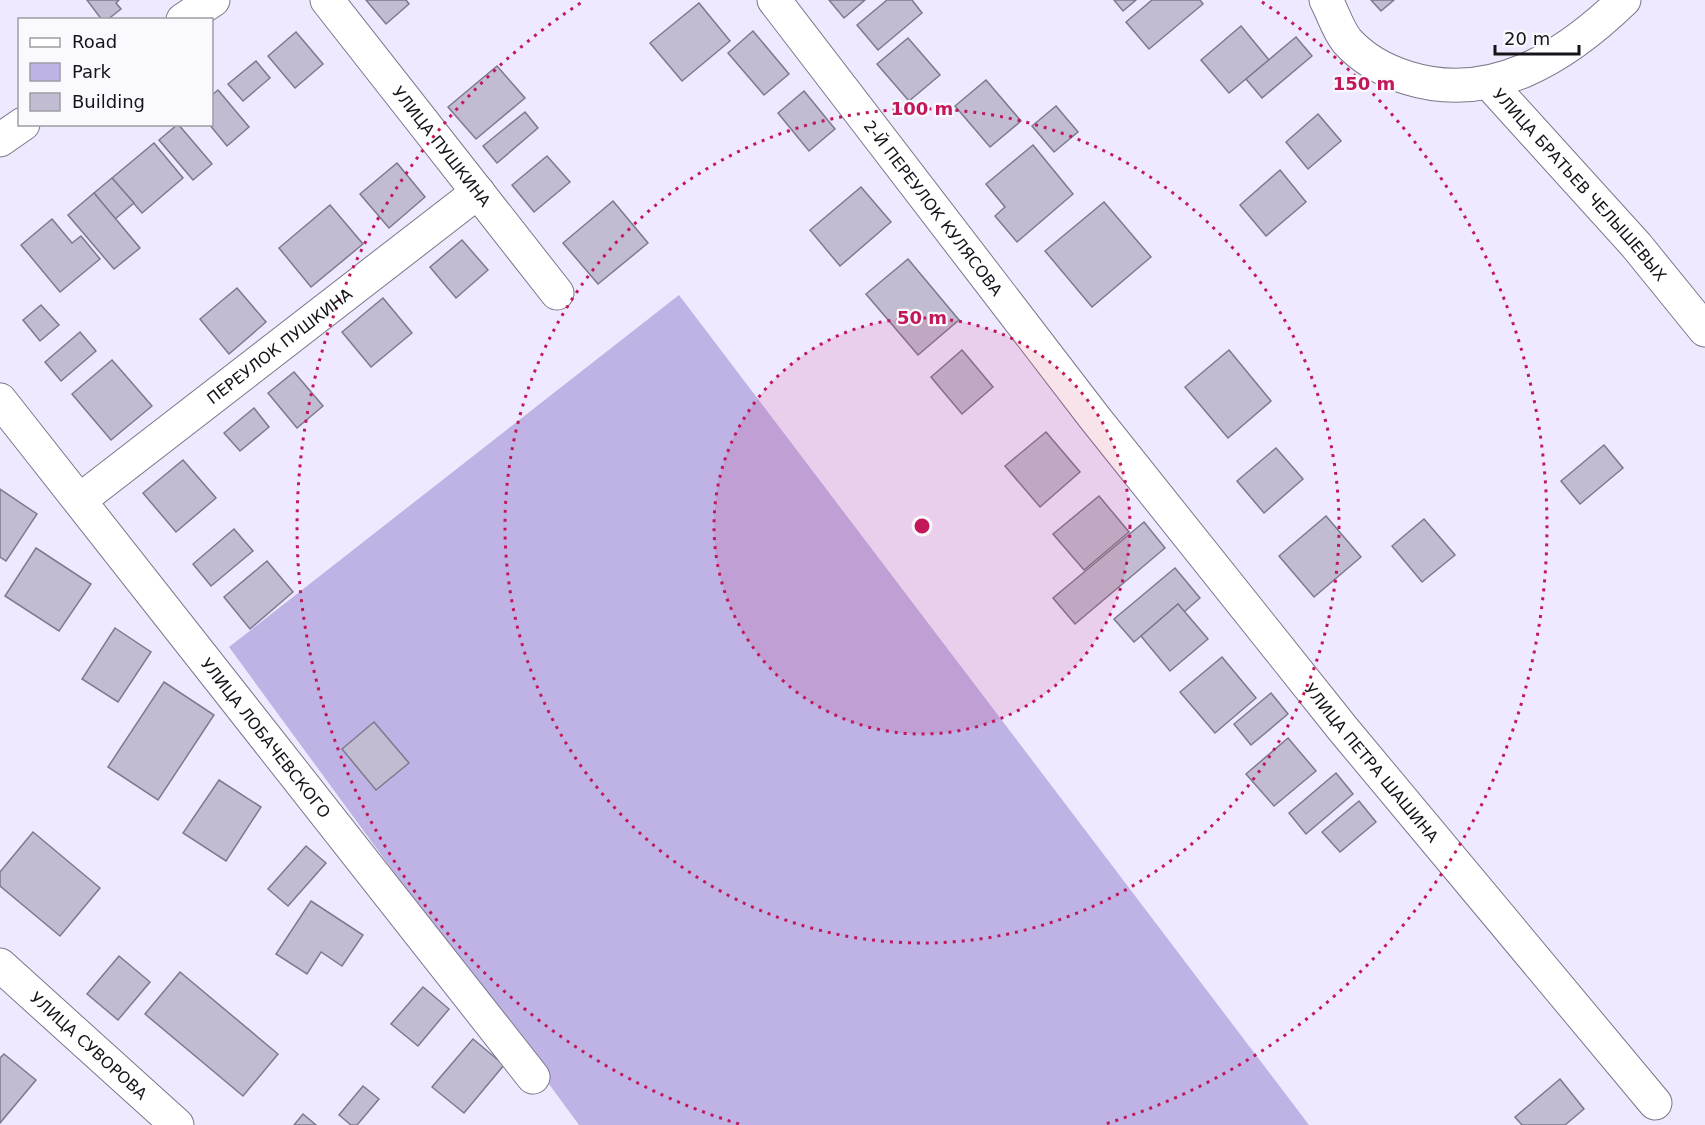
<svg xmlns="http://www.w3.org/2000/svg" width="1705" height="1125" viewBox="0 0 1705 1125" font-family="'DejaVu Sans',sans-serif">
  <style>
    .green { fill: #bfb2e5 }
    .building { fill: #c1bcd1; stroke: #7e7a8d; stroke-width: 1.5 }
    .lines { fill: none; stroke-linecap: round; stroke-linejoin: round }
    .minor-casing { stroke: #7b778a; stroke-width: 35 }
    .minor { stroke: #fff; stroke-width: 33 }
    .ring { fill: none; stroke: #c2185b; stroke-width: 3; stroke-dasharray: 3 6 }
    .labels { text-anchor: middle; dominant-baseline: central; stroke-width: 4.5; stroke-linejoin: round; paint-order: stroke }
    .street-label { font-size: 16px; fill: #16141b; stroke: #faf9fd }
    .centre { fill: #c2185b; stroke: #faf9fd; stroke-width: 3 }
    .ring-label { font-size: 18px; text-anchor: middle; font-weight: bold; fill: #c2185b; stroke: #faf9fd; stroke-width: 4.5; stroke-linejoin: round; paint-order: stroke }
  </style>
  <rect width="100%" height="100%" fill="#eee9ff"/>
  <polygon class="green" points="679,295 1309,1125 579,1125 229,647"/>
  <g class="building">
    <polygon points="87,0 119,0 116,3 121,9 107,20 102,20"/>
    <polygon points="366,0 406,0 409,4 386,24"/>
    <polygon points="829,0 865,0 844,18"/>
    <polygon points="887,0 912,0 922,13 878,50 857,25"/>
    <polygon points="1114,0 1136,0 1123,11"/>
    <polygon points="1152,0 1200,0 1203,4 1149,49 1126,22"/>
    <polygon points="1371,0 1394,0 1381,11"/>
    <polygon points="699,3 730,41 682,81 650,43"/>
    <polygon points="1241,26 1269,60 1229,93 1201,60"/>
    <polygon points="753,31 789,74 764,95 728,53"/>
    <polygon points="296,32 323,64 295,88 268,56"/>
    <polygon points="1296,37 1312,56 1262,98 1246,79"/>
    <polygon points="908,38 940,75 909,101 877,64"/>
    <polygon points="256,61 270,78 243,101 228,84"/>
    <polygon points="497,66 525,98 476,139 448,107"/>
    <polygon points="986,80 1021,121 990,147 955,106"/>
    <polygon points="218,90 249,127 227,146 209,124 212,124 212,95"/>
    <polygon points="804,91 835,129 809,151 778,113"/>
    <polygon points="1056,106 1078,132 1054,152 1032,126"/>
    <polygon points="525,112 538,128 497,163 483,146"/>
    <polygon points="1318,114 1341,141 1308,169 1286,142"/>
    <polygon points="178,124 212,164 193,180 159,140"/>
    <polygon points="154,143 183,178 142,213 112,178"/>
    <polygon points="1033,145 1073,194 1017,242 995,216 1005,207 986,184"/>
    <polygon points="547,156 570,182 534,212 512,185"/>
    <polygon points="397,163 425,197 389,228 360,194"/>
    <polygon points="1280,170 1306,202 1266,236 1240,205"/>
    <polygon points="112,178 134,203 115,219 94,193"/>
    <polygon points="861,187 891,222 840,266 810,230"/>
    <polygon points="94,193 140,248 114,269 68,215"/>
    <polygon points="613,201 648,243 598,284 563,243"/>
    <polygon points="1104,202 1151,257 1092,307 1045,251"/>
    <polygon points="330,205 363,244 311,287 279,248"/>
    <polygon points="52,219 72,243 81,236 100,259 60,292 21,245"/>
    <polygon points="462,240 488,270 456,298 430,267"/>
    <polygon points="908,259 959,320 918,355 866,294"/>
    <polygon points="237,288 266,322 229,354 200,319"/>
    <polygon points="383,298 412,333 371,367 342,332"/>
    <polygon points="41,305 59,325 40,341 23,320"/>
    <polygon points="80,332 96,351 61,381 45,362"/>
    <polygon points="962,350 993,387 962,414 931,377"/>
    <polygon points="1229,350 1271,401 1228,438 1185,387"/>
    <polygon points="112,360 152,406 111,440 72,394"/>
    <polygon points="294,372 323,406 297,428 268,393"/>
    <polygon points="254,408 269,427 240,451 224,433"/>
    <polygon points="1046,432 1080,472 1040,507 1005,466"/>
    <polygon points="1604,445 1623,468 1580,504 1561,481"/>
    <polygon points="1276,448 1303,479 1264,513 1237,481"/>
    <polygon points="183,460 216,498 176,532 143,493"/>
    <polygon points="0,489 37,514 6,561 0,557"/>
    <polygon points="1099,496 1129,532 1084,570 1053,534"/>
    <polygon points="1326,516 1361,557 1314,597 1279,556"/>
    <polygon points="1424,519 1455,555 1422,582 1392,546"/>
    <polygon points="1144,522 1165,548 1075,624 1053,598"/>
    <polygon points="234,529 253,551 211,586 193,564"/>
    <polygon points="36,548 91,584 59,631 5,596"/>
    <polygon points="267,561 293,592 250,629 224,597"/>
    <polygon points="1175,568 1200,598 1184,612 1178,604 1134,642 1114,619"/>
    <polygon points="1178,604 1208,639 1170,671 1141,636"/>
    <polygon points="115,628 151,652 118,702 82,679"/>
    <polygon points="1222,657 1256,698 1215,733 1180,692"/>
    <polygon points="164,682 214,715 158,800 108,767"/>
    <polygon points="1271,693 1288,714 1251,745 1234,724"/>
    <polygon points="374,722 409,763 376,790 342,749"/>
    <polygon points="1288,738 1316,771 1274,806 1246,774"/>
    <polygon points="1336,773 1353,794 1306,834 1289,813"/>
    <polygon points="219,780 261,807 226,861 183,833"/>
    <polygon points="1359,801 1376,822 1340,852 1322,832"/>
    <polygon points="33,832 100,888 60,936 0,886 0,872"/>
    <polygon points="306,846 326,863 288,906 268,889"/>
    <polygon points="311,901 363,935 342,966 321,952 307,974 276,954"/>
    <polygon points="119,956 150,982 118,1020 87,994"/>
    <polygon points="180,972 278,1054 243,1096 145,1014"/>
    <polygon points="423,987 449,1009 418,1046 391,1024"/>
    <polygon points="473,1039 504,1065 464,1113 432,1087"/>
    <polygon points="4,1054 36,1080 0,1123 0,1058"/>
    <polygon points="1560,1079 1584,1109 1565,1125 1522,1125 1515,1117"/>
    <polygon points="363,1086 379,1099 357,1125 351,1125 339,1115"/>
    <polygon points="303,1114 316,1125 294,1125"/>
  </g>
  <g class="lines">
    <g class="minor-casing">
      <g id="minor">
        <path id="s1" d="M327,0L557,293"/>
        <path id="s2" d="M774,0L1094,417L1343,729L1655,1103"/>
        <path d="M1326,0C1333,13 1338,30 1347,41C1364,60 1385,71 1408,78C1492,104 1565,57 1624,0"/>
        <polyline points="183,20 213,0"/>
        <path id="s3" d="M1490,84L1636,245L1705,330"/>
        <polyline points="0,140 23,124"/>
        <path id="s4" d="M0,400L533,1077"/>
        <path id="s5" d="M80,500L478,192"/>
        <path id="s6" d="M0,965L177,1125"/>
      </g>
    </g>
    <use href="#minor" class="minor"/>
  </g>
  <circle cx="922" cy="526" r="208" fill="#c2185b" fill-opacity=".12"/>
  <g class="ring">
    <circle cx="922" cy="526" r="208"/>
    <circle cx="922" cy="526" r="417"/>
    <path d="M739 1124A625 625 0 0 1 582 2M1262 2A625 625 0 0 1 1105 1124"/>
  </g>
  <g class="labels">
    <g class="street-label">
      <text stroke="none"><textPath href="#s1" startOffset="186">УЛИЦА ПУШКИНА</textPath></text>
      <text stroke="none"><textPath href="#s3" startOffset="135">УЛИЦА БРАТЬЕВ ЧЕЛЫШЕВЫХ</textPath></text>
      <text stroke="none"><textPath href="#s2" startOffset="262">2-Й ПЕРЕУЛОК КУЛЯСОВА</textPath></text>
      <text stroke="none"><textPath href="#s5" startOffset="252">ПЕРЕУЛОК ПУШКИНА</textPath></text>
      <text stroke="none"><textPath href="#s4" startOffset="430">УЛИЦА ЛОБАЧЕВСКОГО</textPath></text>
      <text stroke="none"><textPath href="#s2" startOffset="969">УЛИЦА ПЕТРА ШАШИНА</textPath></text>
      <text stroke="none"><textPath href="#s6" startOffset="120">УЛИЦА СУВОРОВА</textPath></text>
    </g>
  </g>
  <circle cx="922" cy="526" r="9" class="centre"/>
  <g class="ring-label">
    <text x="1364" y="90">150 m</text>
    <text x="922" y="115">100 m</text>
    <text x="922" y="324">50 m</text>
  </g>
  <rect x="18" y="18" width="195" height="108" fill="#faf9fd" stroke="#9f9da3" stroke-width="1.5"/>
  <rect x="30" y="38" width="30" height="9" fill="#ffffff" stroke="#9f9da3" stroke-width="1.5"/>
  <text x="72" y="48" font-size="18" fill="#16141b">Road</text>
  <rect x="30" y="63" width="30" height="18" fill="#bfb2e5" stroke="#9f9da3" stroke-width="1.5"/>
  <text x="72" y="78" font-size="18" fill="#16141b">Park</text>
  <rect x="30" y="93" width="30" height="18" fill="#c1bcd1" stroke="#9f9da3" stroke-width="1.5"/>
  <text x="72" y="108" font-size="18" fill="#16141b">Building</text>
  <path d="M1495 45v9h84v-9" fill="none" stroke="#16141b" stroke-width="3"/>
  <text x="1504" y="45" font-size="18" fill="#16141b" stroke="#faf9fd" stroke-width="4.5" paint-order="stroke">20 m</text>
</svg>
